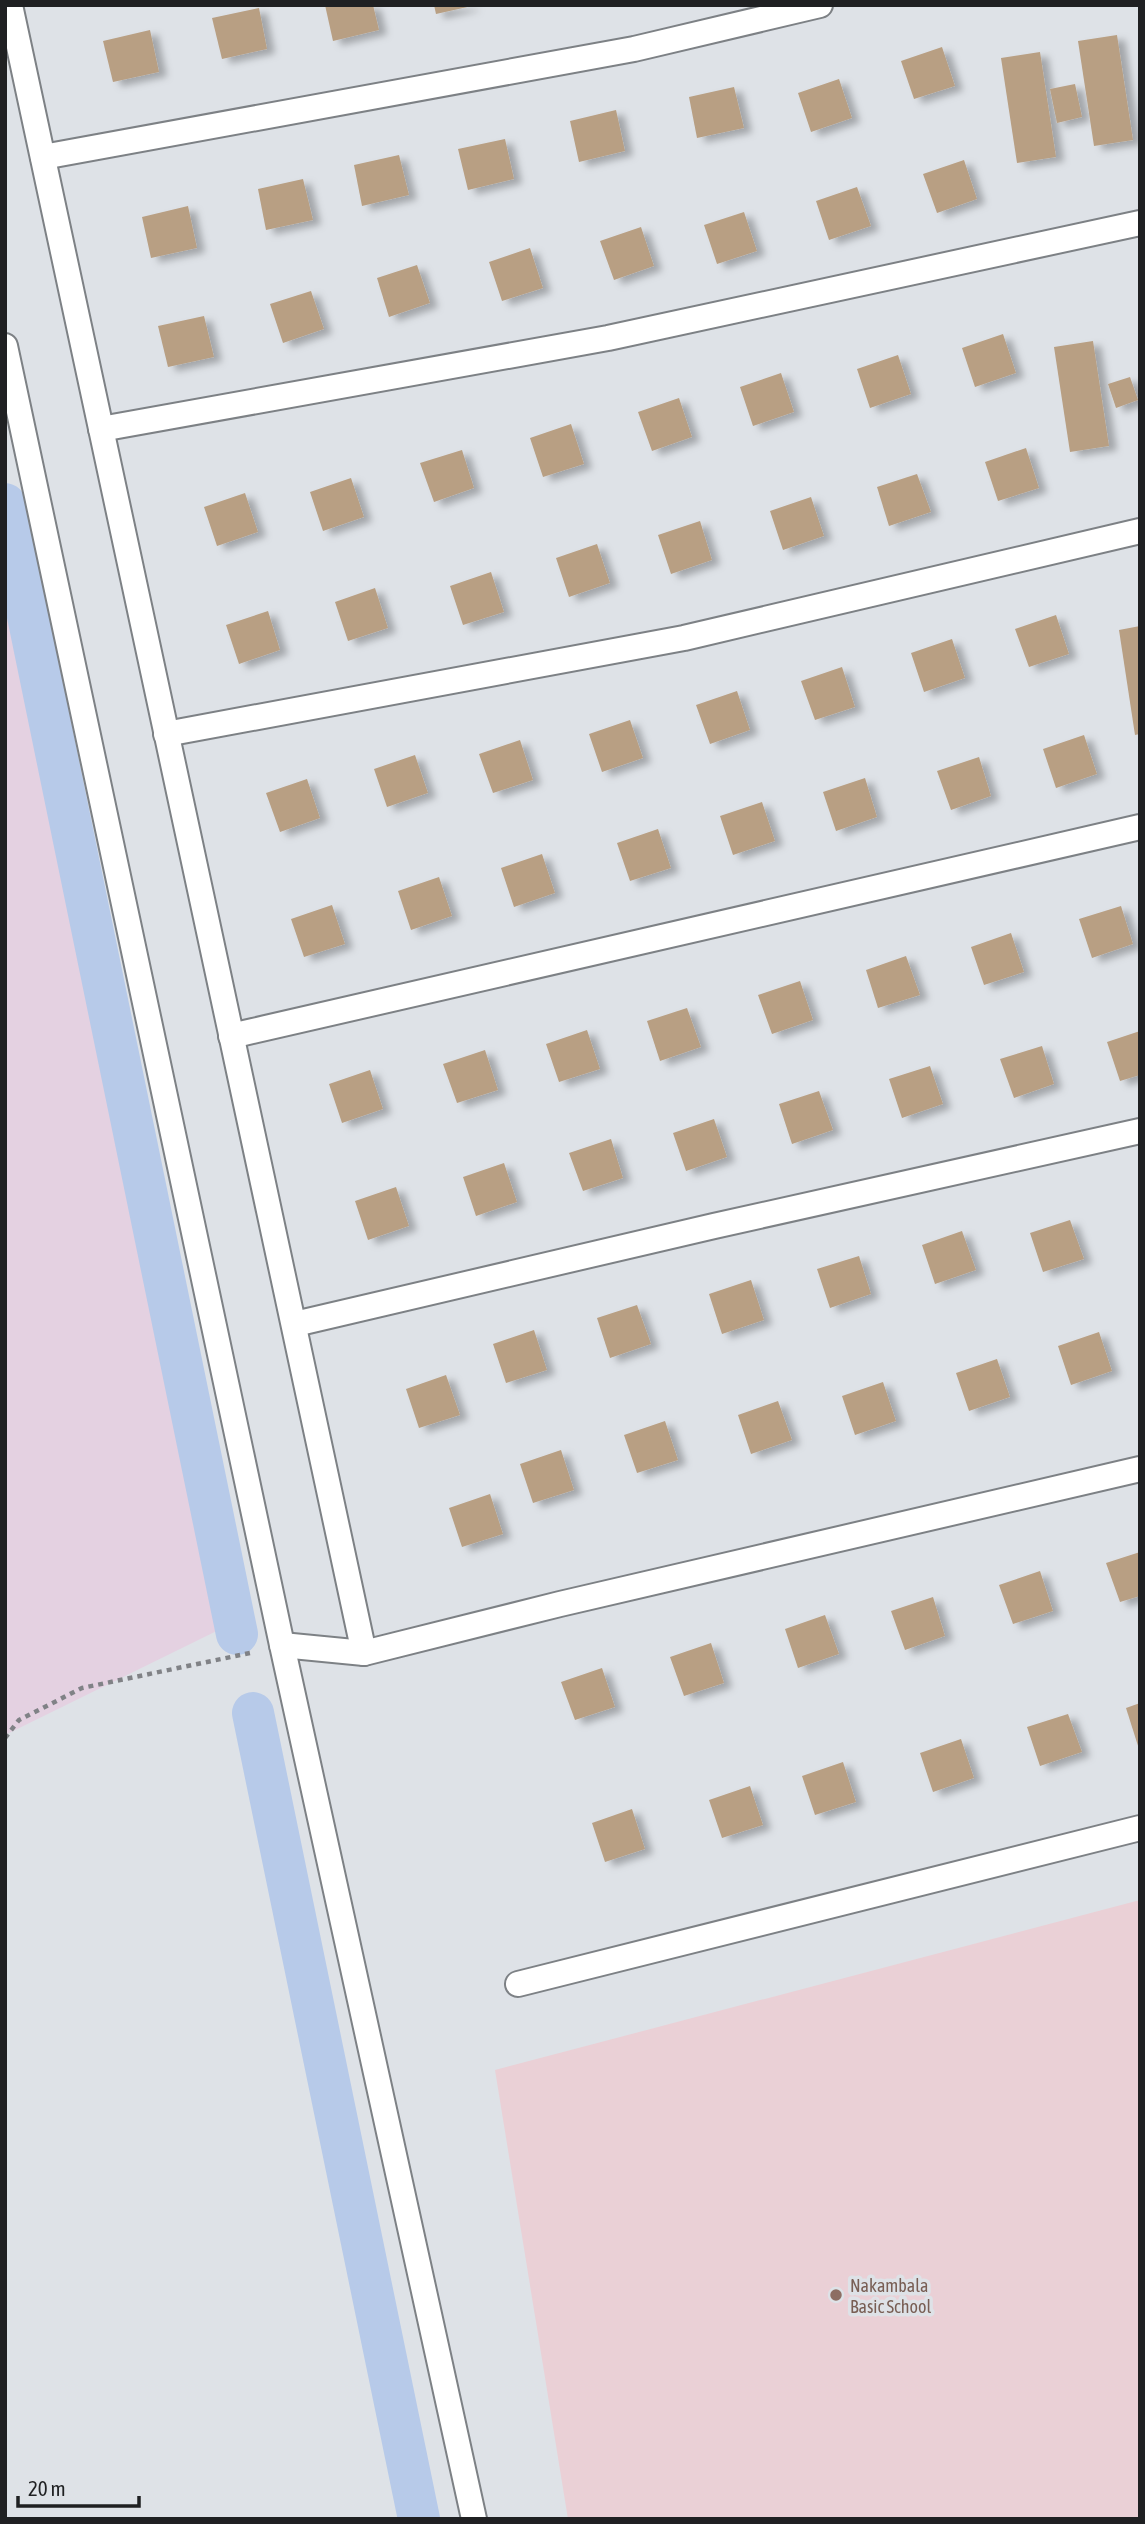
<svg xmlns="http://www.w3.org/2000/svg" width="1145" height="2524" viewBox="0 0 1145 2524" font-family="'Asap Condensed',sans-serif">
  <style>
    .industrial { fill: #e4d1e1 }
    .education { fill: #ead0d6 }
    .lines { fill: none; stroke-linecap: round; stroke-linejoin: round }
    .canal { stroke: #b7cae9; stroke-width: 42 }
    .building { fill: #b89f83; filter: url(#shadow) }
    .service-casing { stroke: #7d8185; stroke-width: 28 }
    .path { stroke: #808286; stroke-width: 4.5; stroke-dasharray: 5 5; stroke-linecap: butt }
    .service { stroke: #fff; stroke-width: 24 }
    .education-dot { fill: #8d6e63; stroke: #dee2e7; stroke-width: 2.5 }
    .labels { text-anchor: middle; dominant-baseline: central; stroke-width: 7; stroke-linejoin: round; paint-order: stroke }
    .education-label { font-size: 18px; fill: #785e54; stroke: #dee2e7; text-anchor: start }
  </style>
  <defs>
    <filter id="shadow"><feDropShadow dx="8" dy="4.5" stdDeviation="3.5" flood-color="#0004"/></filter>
  </defs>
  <rect width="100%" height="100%" fill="#dee2e7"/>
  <polygon class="industrial" points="5,560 239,1620 5,1735"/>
  <polygon class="education" points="1140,1900 1140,2519 568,2519 495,2070"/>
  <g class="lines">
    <g class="canal">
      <polyline points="5,504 237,1634"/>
      <polyline points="253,1713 419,2519"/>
    </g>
  </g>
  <g class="building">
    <polygon points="325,5 373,5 379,30 333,41"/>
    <polygon points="434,5 471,5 472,6 436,14"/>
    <polygon points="259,8 267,49 222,59 212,18"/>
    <polygon points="150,30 159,72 113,82 103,41"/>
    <polygon points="1117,35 1133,140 1094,146 1078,41"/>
    <polygon points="942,47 955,86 914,99 901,61"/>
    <polygon points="1040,52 1056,157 1017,163 1001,58"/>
    <polygon points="839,79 852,118 811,132 798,93"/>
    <polygon points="1075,84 1082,117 1057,123 1050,89"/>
    <polygon points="734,87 744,128 697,138 689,97"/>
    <polygon points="616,110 625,151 579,162 570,121"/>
    <polygon points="505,139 514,179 468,190 458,149"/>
    <polygon points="399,155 409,195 362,206 354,165"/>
    <polygon points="964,160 977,199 937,213 923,174"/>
    <polygon points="303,179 313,220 266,230 258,189"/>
    <polygon points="857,187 871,226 829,240 816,201"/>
    <polygon points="188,206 197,248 151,258 142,217"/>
    <polygon points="744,212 757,251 717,264 704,225"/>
    <polygon points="641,227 654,266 614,280 600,241"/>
    <polygon points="530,248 543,288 502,301 489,262"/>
    <polygon points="417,265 430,303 389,317 377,278"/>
    <polygon points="311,291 324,329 283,343 270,304"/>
    <polygon points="204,316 214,357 168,367 158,326"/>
    <polygon points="1003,334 1016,373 975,387 962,348"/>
    <polygon points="1093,341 1109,446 1070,452 1054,347"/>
    <polygon points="898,355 911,394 870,408 857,369"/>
    <polygon points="781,373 794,412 753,426 740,387"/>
    <polygon points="1130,377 1138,400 1116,408 1108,384"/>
    <polygon points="679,398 692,437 652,451 638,412"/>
    <polygon points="571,424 584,464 543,477 530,438"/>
    <polygon points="1026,448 1039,488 998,501 985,462"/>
    <polygon points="462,450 474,488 434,502 420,463"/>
    <polygon points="917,474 931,512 889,526 877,487"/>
    <polygon points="351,478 364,517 323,531 310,492"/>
    <polygon points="245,493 258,532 217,546 204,507"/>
    <polygon points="811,497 824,536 783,550 770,511"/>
    <polygon points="700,521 712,560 671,574 658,535"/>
    <polygon points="597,544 610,583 569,597 556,558"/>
    <polygon points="491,572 504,612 463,625 450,586"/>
    <polygon points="375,588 388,628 348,641 335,602"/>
    <polygon points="268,611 280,650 239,664 226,625"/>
    <polygon points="1056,615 1069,654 1029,667 1015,629"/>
    <polygon points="1140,626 1140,734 1135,735 1119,630"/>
    <polygon points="952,639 965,678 924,692 911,653"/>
    <polygon points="842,667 855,707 815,720 801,681"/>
    <polygon points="737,691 750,730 710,744 696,705"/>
    <polygon points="630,720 643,758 602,772 589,734"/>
    <polygon points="1084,735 1097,774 1056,788 1043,749"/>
    <polygon points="520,740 533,780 493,793 479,754"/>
    <polygon points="415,755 428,793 387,807 374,769"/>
    <polygon points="979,757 991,796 951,810 937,771"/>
    <polygon points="865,778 877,817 836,831 823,792"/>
    <polygon points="307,779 320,818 280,832 266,793"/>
    <polygon points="762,802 775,841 733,855 720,816"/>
    <polygon points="658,829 671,868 630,881 617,843"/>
    <polygon points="542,854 555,893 514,907 501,868"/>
    <polygon points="439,877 452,916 411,930 398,891"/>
    <polygon points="332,905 345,944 304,957 291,919"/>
    <polygon points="1121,906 1133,944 1092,958 1079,919"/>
    <polygon points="1011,933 1024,972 984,985 971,947"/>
    <polygon points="906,956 920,995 878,1008 866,970"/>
    <polygon points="800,981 813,1020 772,1034 758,995"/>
    <polygon points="687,1008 701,1047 660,1061 647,1021"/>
    <polygon points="587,1030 600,1069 559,1082 546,1044"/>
    <polygon points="1140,1031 1140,1075 1120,1081 1107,1042"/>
    <polygon points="1042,1046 1054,1084 1014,1098 1000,1059"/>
    <polygon points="485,1050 498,1090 457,1103 443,1064"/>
    <polygon points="930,1066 943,1104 902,1118 889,1079"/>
    <polygon points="370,1070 383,1109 342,1123 329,1084"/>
    <polygon points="819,1091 833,1130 792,1144 779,1104"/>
    <polygon points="714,1119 727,1157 686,1171 673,1133"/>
    <polygon points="611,1139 623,1178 583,1191 569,1153"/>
    <polygon points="504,1163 517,1202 476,1216 463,1177"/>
    <polygon points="396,1187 409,1226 368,1240 355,1201"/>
    <polygon points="1070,1220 1084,1259 1043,1272 1030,1233"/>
    <polygon points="962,1231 976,1270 935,1284 922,1245"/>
    <polygon points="859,1256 871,1294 830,1308 817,1269"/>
    <polygon points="751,1280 764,1320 722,1334 709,1294"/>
    <polygon points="637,1305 651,1344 610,1358 597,1318"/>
    <polygon points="534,1330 547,1370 506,1383 493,1344"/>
    <polygon points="1099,1332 1112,1371 1071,1385 1058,1346"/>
    <polygon points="997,1359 1010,1397 969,1411 956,1373"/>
    <polygon points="446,1375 460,1415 419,1428 406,1389"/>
    <polygon points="883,1382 896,1421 855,1435 842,1396"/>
    <polygon points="778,1401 792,1440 751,1454 738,1415"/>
    <polygon points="665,1421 678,1460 637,1473 624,1435"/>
    <polygon points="561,1450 574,1490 533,1503 520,1464"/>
    <polygon points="490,1494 503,1534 462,1547 449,1508"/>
    <polygon points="1140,1552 1140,1596 1120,1602 1106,1563"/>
    <polygon points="1040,1571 1053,1611 1013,1624 999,1585"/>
    <polygon points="933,1597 945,1636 905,1650 891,1611"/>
    <polygon points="825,1615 839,1654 798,1668 785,1629"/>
    <polygon points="711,1643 724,1683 684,1696 670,1657"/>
    <polygon points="602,1668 615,1707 575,1720 561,1682"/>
    <polygon points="1140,1703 1140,1749 1139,1749 1126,1708"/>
    <polygon points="1068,1714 1082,1752 1040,1766 1027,1727"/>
    <polygon points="961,1739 974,1778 933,1792 920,1753"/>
    <polygon points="843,1762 856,1802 815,1815 802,1776"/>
    <polygon points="750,1786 763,1825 722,1838 709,1800"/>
    <polygon points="632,1809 645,1849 605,1862 592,1823"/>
  </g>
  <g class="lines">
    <g class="service-casing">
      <g id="service">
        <polyline points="10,5 364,1653"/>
        <polyline points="43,157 634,49 820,5"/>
        <polyline points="5,346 282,1645 474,2519"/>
        <polyline points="101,429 608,338 1140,223"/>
        <polyline points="166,734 684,638 1140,531"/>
        <polyline points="231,1036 1140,827"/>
        <polyline points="295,1324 714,1226 1140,1131"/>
        <polyline points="282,1645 364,1653 560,1604 1140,1469"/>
        <polyline points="518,1984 1140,1828"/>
      </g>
    </g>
    <polyline class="path" points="5,1738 19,1720 82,1688 250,1653"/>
    <use href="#service" class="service"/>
  </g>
  <circle class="education-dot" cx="836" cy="2295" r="7"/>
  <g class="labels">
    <g class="education-label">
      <text x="850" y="2285">Nakambala<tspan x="850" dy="21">Basic School</tspan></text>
    </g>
  </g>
  <rect width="1145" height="2524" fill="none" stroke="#1f2022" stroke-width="14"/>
  <path d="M18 2496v10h121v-10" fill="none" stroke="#1f2022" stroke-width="3.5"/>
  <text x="28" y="2496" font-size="21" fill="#1f2022" stroke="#dee2e7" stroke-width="5" paint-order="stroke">20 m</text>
</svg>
